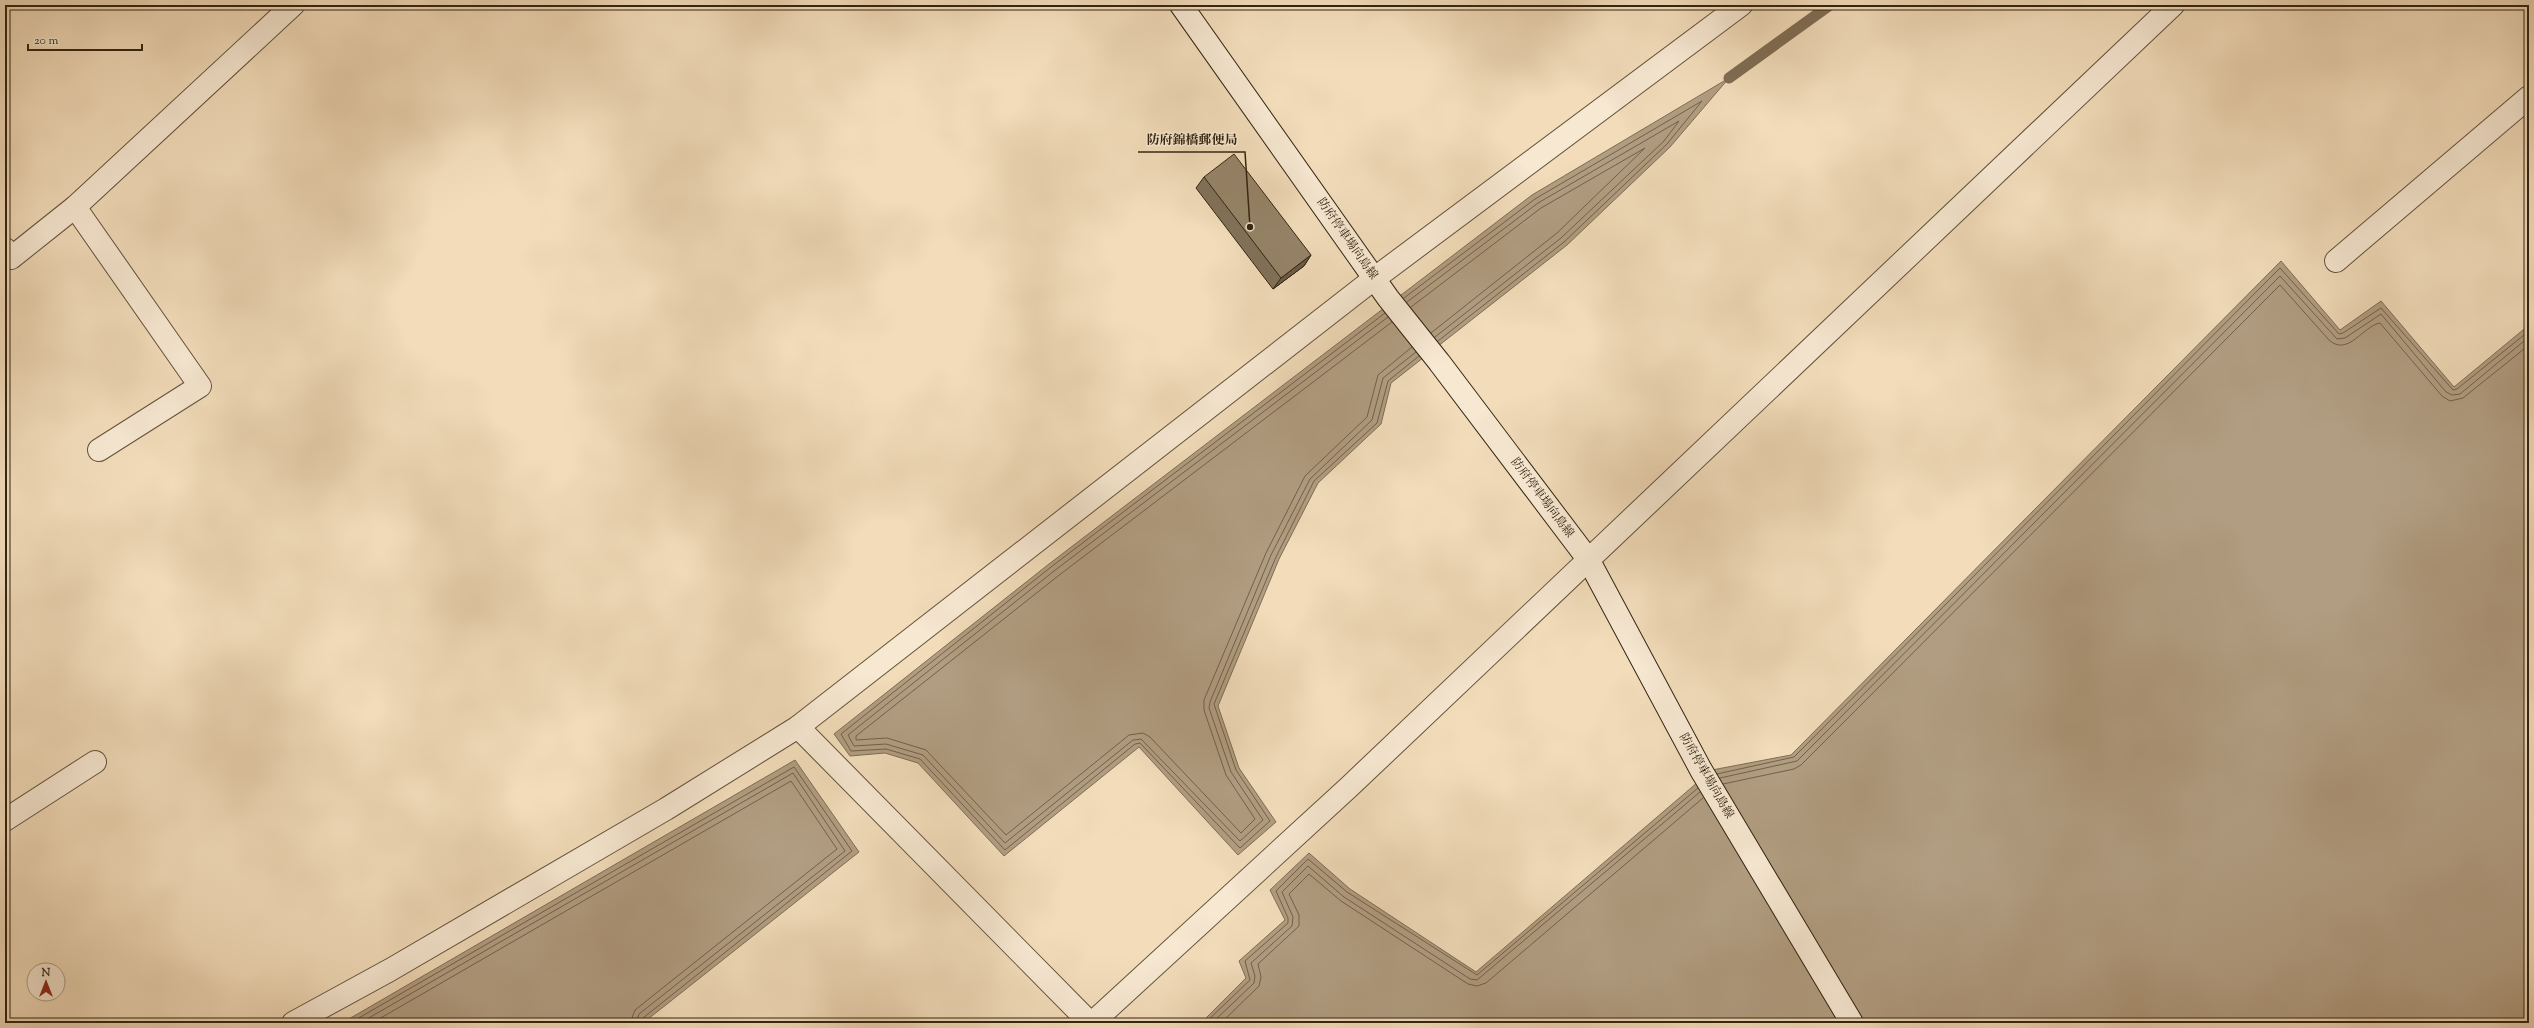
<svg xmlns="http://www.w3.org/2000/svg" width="2534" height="1028" viewBox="0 0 2534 1028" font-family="'Sorts Mill Goudy','Noto Serif JP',serif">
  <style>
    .water { fill: #b19d81; stroke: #7f6d54 }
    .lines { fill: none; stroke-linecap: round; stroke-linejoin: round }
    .shore { stroke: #726049; stroke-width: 1 }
    .stream { stroke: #7f6d54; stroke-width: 11 }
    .street-casing { stroke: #63523b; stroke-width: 24 }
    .secondary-casing { stroke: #332411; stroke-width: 24 }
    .street { stroke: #f7e8d2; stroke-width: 22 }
    .secondary { stroke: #f7e8d2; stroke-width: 22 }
    .wall { fill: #81725a; stroke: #332411 }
    .shaded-wall { fill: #695c4a; stroke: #332411 }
    .building { fill: #968469; stroke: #332411 }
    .labels { text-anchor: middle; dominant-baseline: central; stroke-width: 3; stroke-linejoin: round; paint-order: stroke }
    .street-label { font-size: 12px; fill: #332411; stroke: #f7e8d2 }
    .leader { fill: none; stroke: #332411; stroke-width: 1.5 }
    .callout-dot { fill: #332411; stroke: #f7e8d2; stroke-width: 1.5 }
    .callout-label { font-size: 13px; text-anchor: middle; font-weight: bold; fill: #332411; stroke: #f7e8d2; stroke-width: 3; stroke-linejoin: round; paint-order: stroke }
  </style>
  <rect width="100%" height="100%" fill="#f2dcba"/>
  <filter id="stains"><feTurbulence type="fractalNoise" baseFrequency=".005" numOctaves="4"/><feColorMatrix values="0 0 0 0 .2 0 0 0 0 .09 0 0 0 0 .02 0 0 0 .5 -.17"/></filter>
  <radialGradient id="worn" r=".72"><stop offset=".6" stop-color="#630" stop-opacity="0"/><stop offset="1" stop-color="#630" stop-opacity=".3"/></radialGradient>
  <g class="water">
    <polygon points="1729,78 1670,147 1567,245 1391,383 1381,424 1318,483 1279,559 1218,706 1239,768 1276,822 1238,855 1139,747 1004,856 918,763 885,753 850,756 834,734 1049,564 1532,195"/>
    <polygon points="2281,261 2340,330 2381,301 2454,387 2529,325 2529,1023 1201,1023 1246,978 1239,961 1285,920 1270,890 1309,853 1350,889 1476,972 1712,770 1791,755"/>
    <polygon points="795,760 859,852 643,1023 342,1023"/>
  </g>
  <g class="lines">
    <g class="shore">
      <polyline points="1404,298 1535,199 1702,101 1667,144 1564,242 1438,341"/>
      <polyline points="1407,302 1538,203 1679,121 1664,141 1561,238 1435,337"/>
      <polyline points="1411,307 1541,208 1645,148 1557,233 1431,333"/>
      <polyline points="1385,313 1051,567 841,734 851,751 886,749 920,759 1005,850 1135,744 1140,743 1240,848 1270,821 1236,770 1214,704 1276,557 1314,481 1377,423 1388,381 1419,356"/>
      <polyline points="1388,317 1054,571 848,735 854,746 886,744 923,755 1005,843 1133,740 1141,739 1240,841 1263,820 1231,772 1209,708 1210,702 1271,555 1310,479 1372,420 1383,378 1416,352"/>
      <polyline points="1392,322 1058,576 856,736 856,740 887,738 926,750 1006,835 1129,735 1143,733 1150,737 1241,833 1255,819 1226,775 1204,710 1204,700 1266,553 1305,476 1367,417 1378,375 1412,347"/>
      <polyline points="1717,774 1794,757 2280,268 2339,334 2343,333 2381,308 2453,390 2457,389 2529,331"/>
      <polyline points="1720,778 1797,761 2280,276 2337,339 2345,338 2381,314 2446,392 2452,395 2460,394 2529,337"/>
      <path d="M1723,784L1794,769L1801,765L2280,285L2329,340C2348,357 2363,326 2380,323L2442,396L2450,401L2463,398L2529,345"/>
      <polyline points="350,1023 794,767 852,851 643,1018 641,1023"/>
      <polyline points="360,1023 793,773 845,851 639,1014 636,1023"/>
      <polyline points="372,1023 791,781 837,849 635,1010 630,1023"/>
      <polyline points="1205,1023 1250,980 1245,961 1288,923 1288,918 1276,891 1308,859 1347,892 1477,975 1698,788"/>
      <polyline points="1212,1023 1254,983 1255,976 1251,963 1292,926 1293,917 1282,892 1308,866 1344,897 1470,979 1477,980 1700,792"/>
      <polyline points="1221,1023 1259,986 1261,977 1258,964 1299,926 1299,915 1289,894 1309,874 1341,901 1468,984 1477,986 1486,983 1703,798"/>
    </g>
    <polyline class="stream" points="1729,78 1830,5"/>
    <g class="street-casing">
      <g id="street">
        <polyline points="75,207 200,386 99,450"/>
        <polyline points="5,249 11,258 75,207 293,5"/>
        <polyline points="2336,261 2529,97"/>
        <polyline points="798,727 1090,1023"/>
        <polyline points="5,820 95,762"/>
        <polyline points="293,1023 390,970 666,809 798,727 1375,278 1741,5"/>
        <polyline points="1092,1023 1349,787 2173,5"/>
      </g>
    </g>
    <g class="secondary-casing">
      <polyline id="secondary" points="1181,5 1388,298 1439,362 1588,559 1701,770 1852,1023"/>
    </g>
    <use href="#street" class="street"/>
    <use href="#secondary" class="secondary"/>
  </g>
  <polygon class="wall" points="1204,177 1311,255 1304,266 1273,289 1196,188"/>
  <g class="shaded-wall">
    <polygon points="1311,255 1304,266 1273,289 1281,278"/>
    <polygon points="9,560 5,566 5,563"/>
  </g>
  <g class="building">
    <polygon points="1234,154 1311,255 1281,278 1204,177"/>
    <polygon points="5,554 9,560 5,563"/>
  </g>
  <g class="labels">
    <g class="street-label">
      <text transform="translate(1347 239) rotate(55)">防府停車場向島線</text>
      <text transform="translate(1542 498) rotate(53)">防府停車場向島線</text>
      <text transform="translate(1706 776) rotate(60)">防府停車場向島線</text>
    </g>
  </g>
  <path class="leader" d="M1250 227L1245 152H1138"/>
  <circle class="callout-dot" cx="1250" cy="227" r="4"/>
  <g class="callout-label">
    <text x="1192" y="144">防府錦橋郵便局</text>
  </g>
  <rect width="2534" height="1028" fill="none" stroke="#f2dcba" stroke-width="20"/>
  <rect x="6" y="6" width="2522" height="1016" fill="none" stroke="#332411" stroke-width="2"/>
  <rect x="10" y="10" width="2514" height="1008" fill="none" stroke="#332411"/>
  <g transform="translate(46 982)"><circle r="19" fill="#f7e8d2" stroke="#a99a85"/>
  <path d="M0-3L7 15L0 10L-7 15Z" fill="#8f2418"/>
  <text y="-6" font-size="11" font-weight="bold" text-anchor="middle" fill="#332411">N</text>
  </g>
  <path d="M28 44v6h114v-6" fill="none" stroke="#332411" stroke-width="2"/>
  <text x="34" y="44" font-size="12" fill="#332411" stroke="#f7e8d2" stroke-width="3" paint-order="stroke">20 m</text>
  <rect width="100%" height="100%" filter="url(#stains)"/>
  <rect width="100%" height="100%" fill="url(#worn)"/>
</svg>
